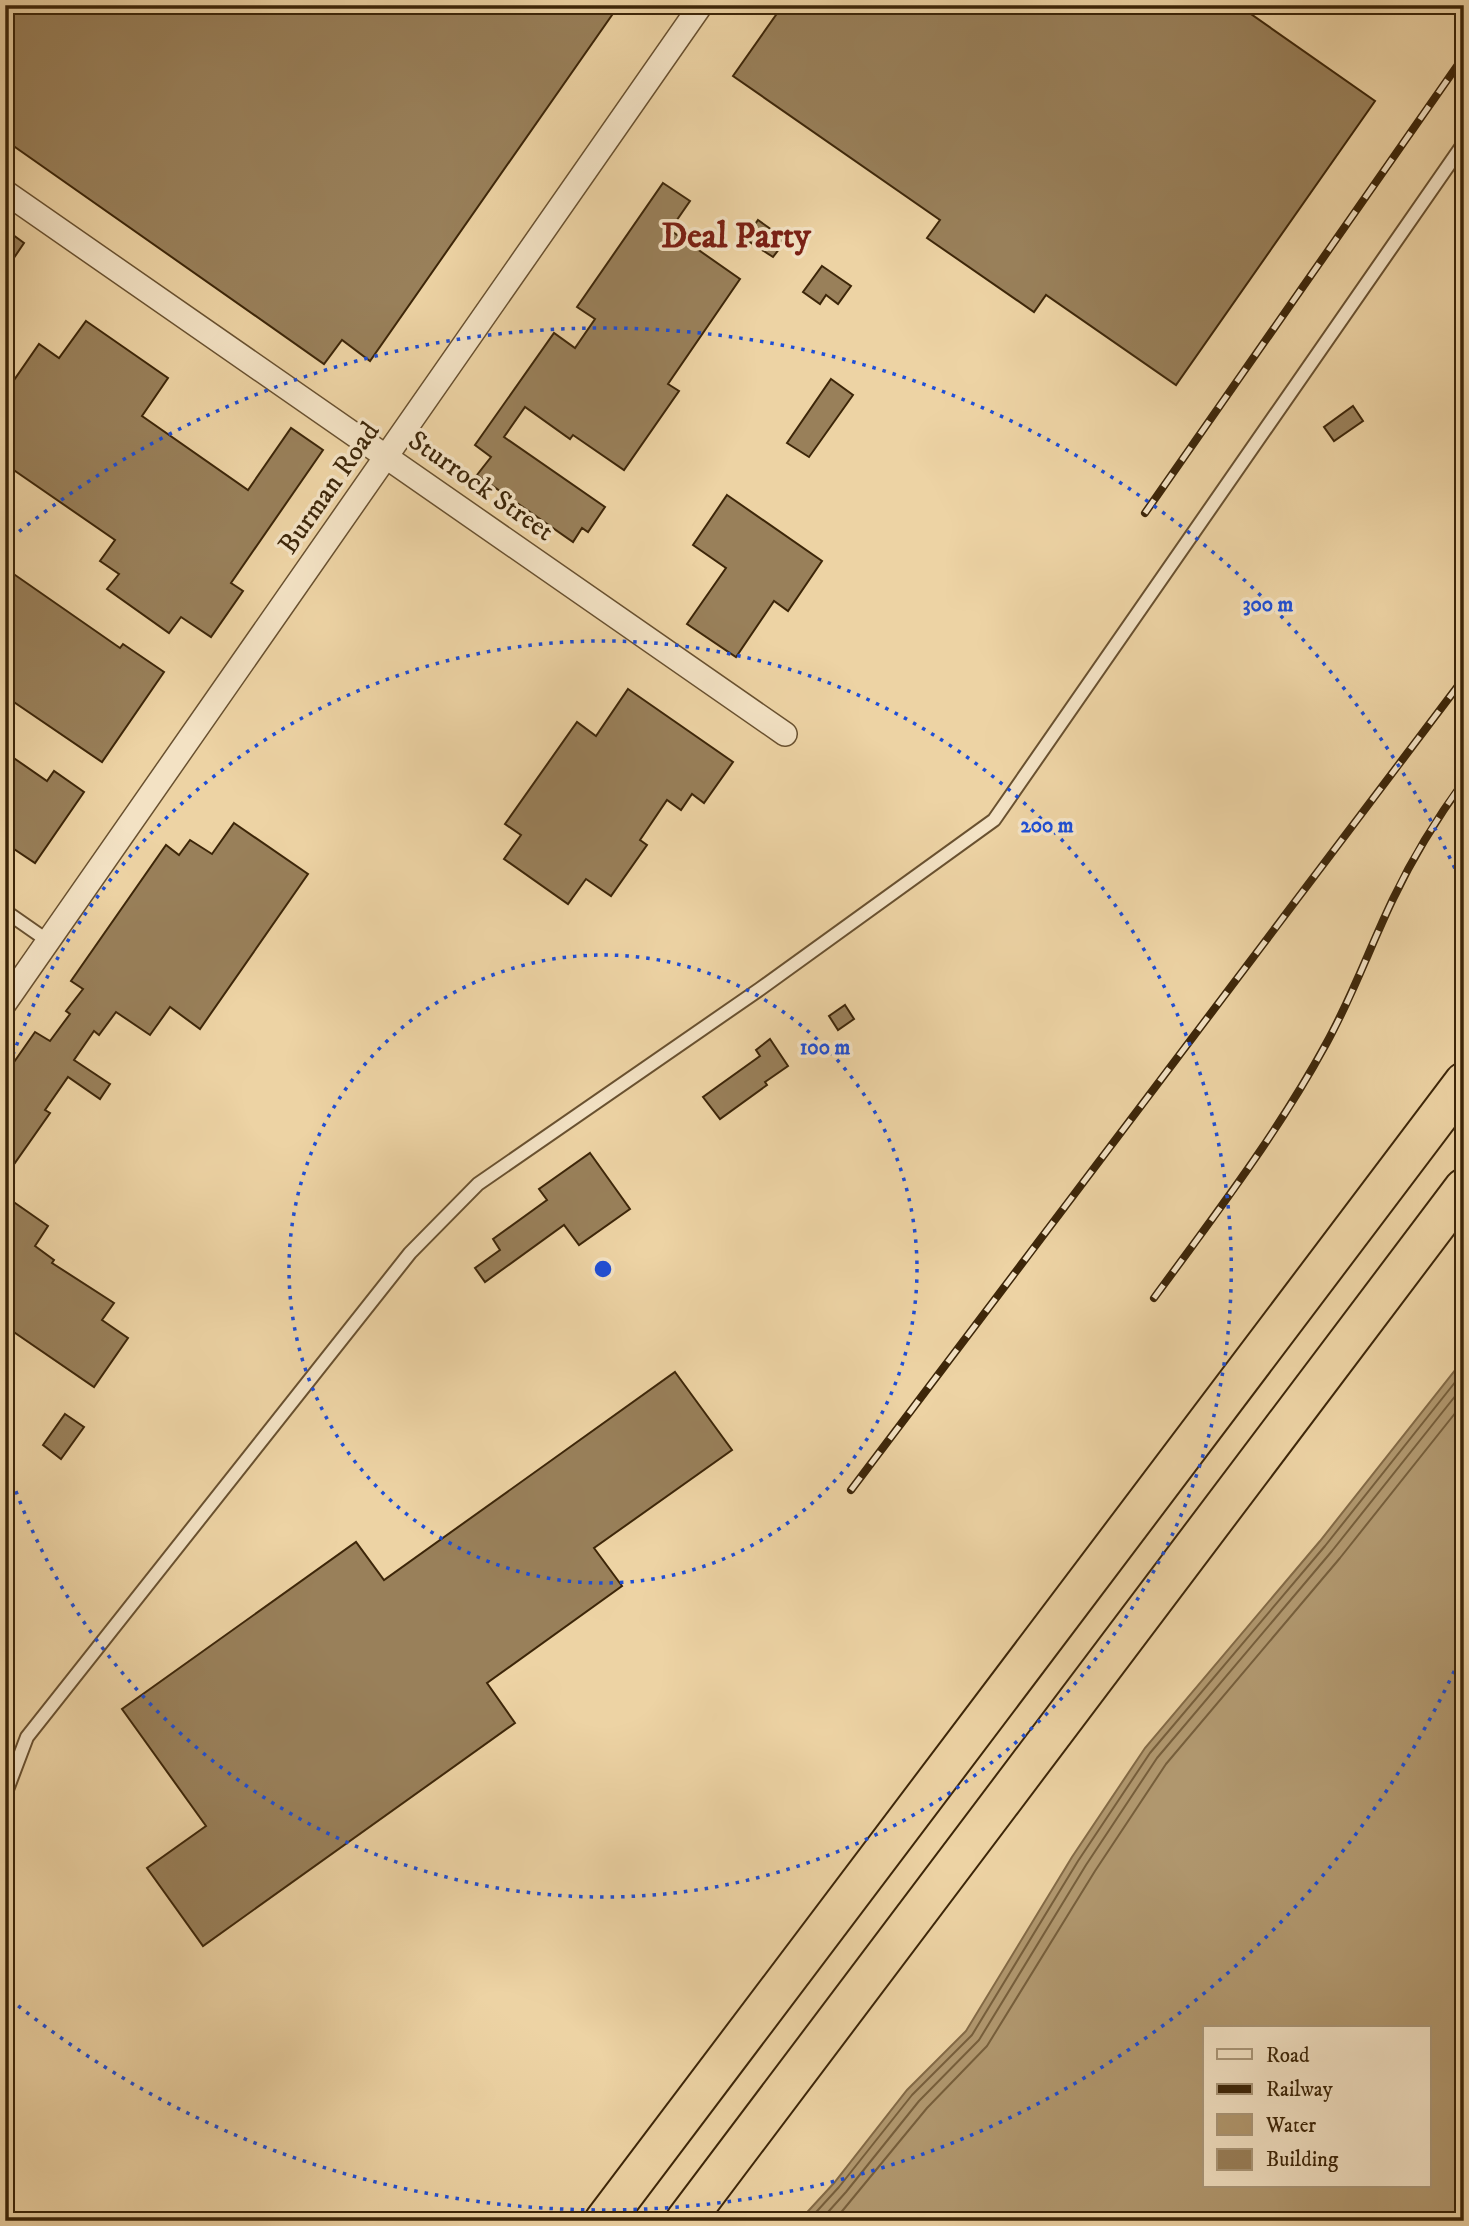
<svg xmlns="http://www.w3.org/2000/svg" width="1469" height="2226" viewBox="0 0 1469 2226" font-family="'IM FELL DW Pica',serif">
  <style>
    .water { fill: #b1986f; stroke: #836a46; stroke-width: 2; fill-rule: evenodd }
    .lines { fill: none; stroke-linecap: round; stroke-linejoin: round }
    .shore { stroke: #775f3c; stroke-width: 2 }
    .building { fill: #99805a; stroke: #3d2609; stroke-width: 2 }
    .lane-casing { stroke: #695130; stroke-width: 16 }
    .street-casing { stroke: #695130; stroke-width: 26 }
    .highway-casing { stroke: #3d2609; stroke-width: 42 }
    .lane { stroke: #f3e2c4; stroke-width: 12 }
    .street { stroke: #f3e2c4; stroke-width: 23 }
    .highway { stroke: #edd3a4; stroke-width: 38 }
    .rail-casing { stroke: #3d2609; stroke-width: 8 }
    .rail { stroke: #f3e2c4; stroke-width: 5; stroke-dasharray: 16; stroke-linecap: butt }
    .ring { fill: none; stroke: #1d4ed8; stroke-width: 3.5; stroke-dasharray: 3.5 7 }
    .labels { text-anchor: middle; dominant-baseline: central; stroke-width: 7; stroke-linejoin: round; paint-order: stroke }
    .street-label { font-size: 28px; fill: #3d2609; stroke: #f3e2c4 }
    .district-label { font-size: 35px; font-weight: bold; fill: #7a1f14; stroke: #f3e2c4 }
    .centre { fill: #1d4ed8; stroke: #f3e2c4; stroke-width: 3.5 }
    .ring-label { font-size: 21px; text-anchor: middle; font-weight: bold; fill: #1d4ed8; stroke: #f3e2c4; stroke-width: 7; stroke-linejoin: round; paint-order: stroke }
  </style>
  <rect width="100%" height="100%" fill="#edd3a4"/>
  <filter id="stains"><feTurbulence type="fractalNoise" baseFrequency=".00286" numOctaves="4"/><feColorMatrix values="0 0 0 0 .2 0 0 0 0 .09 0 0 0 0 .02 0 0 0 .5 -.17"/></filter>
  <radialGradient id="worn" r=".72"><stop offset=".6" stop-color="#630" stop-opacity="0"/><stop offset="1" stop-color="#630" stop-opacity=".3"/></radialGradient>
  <path class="water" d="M1464,1359V2221H799L834,2183L907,2090L966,2031L1072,1857L1145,1748L1320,1541ZM1205,2028H1429V2186H1205Z"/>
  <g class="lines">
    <g class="shore">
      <polyline points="808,2221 839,2187 912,2095 972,2035 1078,1861 1150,1753 1325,1546 1464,1371"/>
      <polyline points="820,2221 846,2192 919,2101 979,2040 1086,1865 1157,1758 1332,1551 1464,1385"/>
      <polyline points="834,2221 927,2108 987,2046 1095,1871 1166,1764 1340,1558 1464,1402"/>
    </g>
  </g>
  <g class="building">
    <polygon points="5,5 619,5 370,361 342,340 324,364 5,140"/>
    <polygon points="783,5 1238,5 1375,101 1176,385 1046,295 1034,312 927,238 940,220 733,76"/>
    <polygon points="663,183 690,201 670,230 740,279 668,384 679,391 624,470 573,435 570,439 525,407 504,437 605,507 588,532 582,528 573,542 477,475 491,457 475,445 554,333 575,348 595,319 577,307"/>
    <polygon points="758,220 786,240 773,257 745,239"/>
    <polygon points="5,229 24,243 5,271"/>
    <polygon points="822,266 851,286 838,304 826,295 820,304 803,292"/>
    <polygon points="86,321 168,378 142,416 248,490 291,428 323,450 231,583 243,591 211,637 181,617 169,633 107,589 119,574 100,561 115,540 5,464 5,374 14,380 39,344 59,358"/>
    <polygon points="831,379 853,395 809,457 787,443"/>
    <polygon points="1353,406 1363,421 1334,441 1324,427"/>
    <polygon points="727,495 822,561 788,611 774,601 736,657 687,624 726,568 693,545"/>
    <polygon points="5,568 120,648 123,644 164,672 102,762 5,696"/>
    <polygon points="628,689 733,762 704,803 692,794 681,810 667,800 640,840 647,845 611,896 586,879 568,904 504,859 521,835 505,824 577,722 596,736"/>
    <polygon points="5,752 47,781 54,771 84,792 35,863 5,843"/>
    <polygon points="234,823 308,874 200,1029 170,1007 150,1035 116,1012 99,1035 94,1031 74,1060 110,1084 100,1099 68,1077 45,1110 50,1113 5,1177 5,1075 35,1032 50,1041 70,1014 66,1011 83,989 71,981 166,845 179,855 190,840 212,854"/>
    <polygon points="845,1005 854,1019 838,1030 829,1016"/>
    <polygon points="770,1039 788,1066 765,1082 767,1085 720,1119 703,1097 760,1056 756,1050"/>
    <polygon points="590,1153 630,1209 579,1245 564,1225 485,1282 475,1268 500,1250 493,1239 547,1200 539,1189"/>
    <polygon points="5,1196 48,1226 35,1246 54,1260 52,1263 114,1303 102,1320 128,1338 94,1387 5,1326"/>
    <polygon points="675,1372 732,1450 594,1548 622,1586 487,1683 515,1723 203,1946 147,1868 206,1826 122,1709 356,1542 384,1580"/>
    <polygon points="65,1414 84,1427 61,1459 43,1445"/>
  </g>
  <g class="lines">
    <g class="lane-casing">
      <g id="lane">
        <polyline points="5,911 48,941"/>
        <polyline points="5,1795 27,1737 410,1253 478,1184 760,989 994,820 1464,143"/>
      </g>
    </g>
    <g class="street-casing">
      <g id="street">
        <polyline points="5,192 785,734"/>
        <polyline points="5,1003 701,5"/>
      </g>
    </g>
    <g class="highway-casing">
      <g id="highway">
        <polyline points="604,2221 1464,1082"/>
        <polyline points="685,2221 1464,1188"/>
      </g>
    </g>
    <use href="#lane" class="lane"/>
    <use href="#street" class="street"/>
    <use href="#highway" class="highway"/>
    <g class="rail-casing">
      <g id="rail">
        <polyline points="1145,513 1464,56"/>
        <path d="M1154,1298C1215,1215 1277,1134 1326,1044C1352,997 1370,947 1393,899C1413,857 1437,818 1464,781"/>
        <polyline points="851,1490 1464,678"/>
      </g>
    </g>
    <use href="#rail" class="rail"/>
  </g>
  <g class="ring">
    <circle cx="603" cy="1269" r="314"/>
    <path d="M6 1075A628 628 0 1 1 6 1463"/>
    <path d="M1463 1652A941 941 0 0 1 11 2000M11 538A941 941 0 0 1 1463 886"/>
  </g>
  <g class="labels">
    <g class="street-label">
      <text transform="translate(481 486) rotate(35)">Sturrock Street</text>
      <text transform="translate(329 488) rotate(-55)">Burman Road</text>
    </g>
    <g class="district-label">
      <text x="736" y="237">Deal Party</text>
    </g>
  </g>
  <circle cx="603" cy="1269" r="10" class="centre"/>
  <g class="ring-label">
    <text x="1268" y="611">300 m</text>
    <text x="1047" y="832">200 m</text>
    <text x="825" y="1054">100 m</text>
  </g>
  <rect width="1469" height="2226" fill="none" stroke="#edd3a4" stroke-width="28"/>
  <rect x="7" y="7" width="1455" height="2212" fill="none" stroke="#3d2609" stroke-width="3.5"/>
  <rect x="14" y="14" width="1441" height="2198" fill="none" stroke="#3d2609" stroke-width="2"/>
  <rect x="1203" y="2026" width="228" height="161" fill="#f3e2c4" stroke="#aa9779" stroke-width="2"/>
  <rect x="1217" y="2049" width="35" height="10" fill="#f3e2c4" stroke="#aa9779" stroke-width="2"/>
  <text x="1266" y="2062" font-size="21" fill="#3d2609">Road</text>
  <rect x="1217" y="2084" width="35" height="10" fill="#3d2609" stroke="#aa9779" stroke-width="2"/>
  <text x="1266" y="2096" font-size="21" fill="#3d2609">Railway</text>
  <rect x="1217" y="2114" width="35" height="21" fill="#b1986f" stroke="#aa9779" stroke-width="2"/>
  <text x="1266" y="2132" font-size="21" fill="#3d2609">Water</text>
  <rect x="1217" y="2149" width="35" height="21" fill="#99805a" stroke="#aa9779" stroke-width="2"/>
  <text x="1266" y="2166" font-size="21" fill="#3d2609">Building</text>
  <rect width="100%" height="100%" filter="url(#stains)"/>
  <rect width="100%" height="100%" fill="url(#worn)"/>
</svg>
